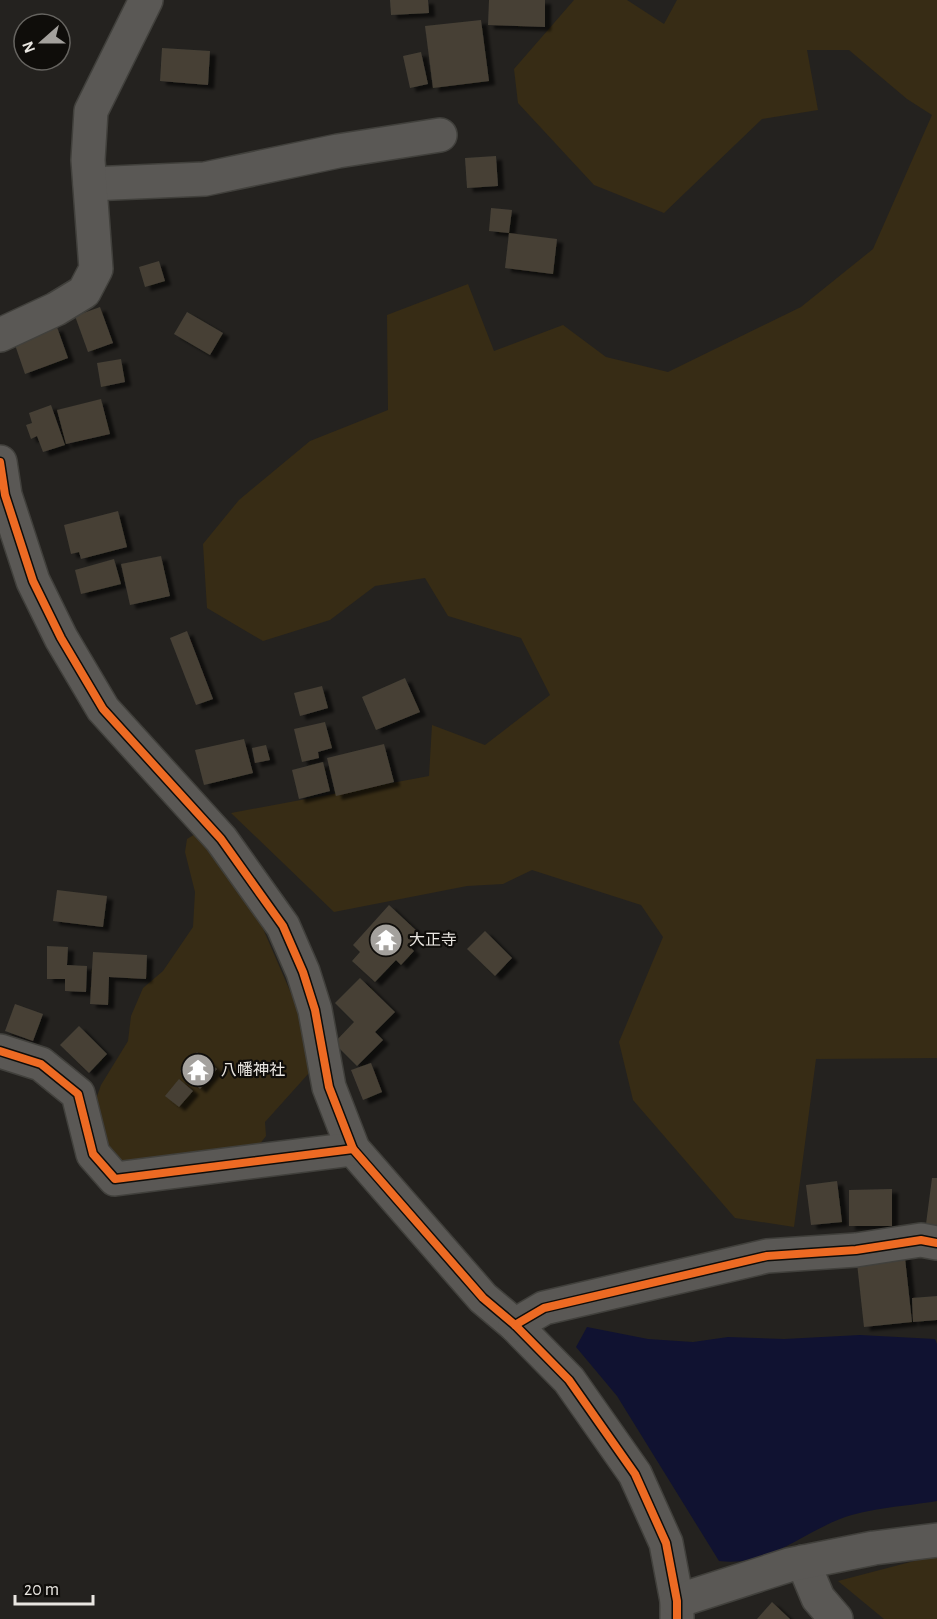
<svg xmlns="http://www.w3.org/2000/svg" width="937" height="1619" viewBox="0 0 937 1619" font-family="'Alegreya Sans','Noto Sans JP',sans-serif">
  <style>
    .green { fill: #372c15 }
    .water { fill: #101231 }
    .building { fill: #464036; filter: url(#shadow) }
    .lines { fill: none; stroke-linecap: round; stroke-linejoin: round }
    .minor-casing { stroke: #41403c; stroke-width: 36 }
    .minor { stroke: #5a5855; stroke-width: 33 }
    .cycleway-casing { stroke: #0f0d0a; stroke-width: 11 }
    .cycleway { stroke: #ed6a23; stroke-width: 8 }
    .labels { text-anchor: middle; dominant-baseline: central; stroke-width: 4.5; stroke-linejoin: round; paint-order: stroke }
    .poi-label { font-size: 16px; fill: #e9e6e1; stroke: #0f0d0a; text-anchor: start }
  </style>
  <defs>
    <filter id="shadow"><feDropShadow dx="6" dy="4" stdDeviation="1.5" flood-color="#0009"/></filter>
  </defs>
  <rect width="100%" height="100%" fill="#24221f"/>
  <g class="green">
    <polygon points="574,0 627,0 664,24 677,0 937,0 937,1058 816,1059 794,1227 735,1218 633,1100 619,1042 663,937 641,905 532,870 503,884 467,886 334,912 231,813 429,776 432,725 485,745 550,695 521,638 448,616 425,578 375,586 330,620 263,641 207,608 203,544 239,500 310,441 388,410 387,315 468,284 494,351 563,325 606,357 668,372 801,307 873,249 932,115 907,99 849,50 807,50 818,110 762,119 664,213 594,185 518,103 514,69"/>
    <polygon points="197,833 252,903 303,1021 312,1061 309,1073 265,1122 266,1136 249,1158 126,1168 104,1154 89,1119 101,1085 128,1041 131,1016 143,988 163,971 193,927 195,892 185,852 187,839"/>
    <polygon points="937,1555 937,1619 884,1619 838,1581"/>
  </g>
  <path class="water" d="M587,1327L648,1339L693,1342L728,1337L784,1339L860,1335L935,1339L937,1344V1501C908,1506 868,1508 840,1519C799,1535 767,1567 719,1561L617,1396L576,1347Z"/>
  <g class="building">
    <polygon points="390,0 428,0 429,13 391,15"/>
    <polygon points="489,0 545,0 545,27 488,25"/>
    <polygon points="481,20 489,81 433,88 425,26"/>
    <polygon points="162,48 210,51 208,85 160,81"/>
    <polygon points="421,52 428,84 410,88 403,56"/>
    <polygon points="496,156 498,186 467,188 465,158"/>
    <polygon points="491,208 512,210 509,233 489,231"/>
    <polygon points="509,233 557,239 553,274 505,268"/>
    <polygon points="159,261 165,281 145,287 139,267"/>
    <polygon points="100,307 113,343 88,352 75,316"/>
    <polygon points="187,312 223,333 210,355 174,334"/>
    <polygon points="57,327 68,358 25,374 14,342"/>
    <polygon points="121,359 125,382 101,387 97,363"/>
    <polygon points="101,399 110,434 66,444 57,410"/>
    <polygon points="51,405 65,445 43,452 37,436 31,439 26,425 32,423 29,413"/>
    <polygon points="118,511 127,547 81,559 79,552 71,554 64,525"/>
    <polygon points="161,556 170,596 130,605 121,564"/>
    <polygon points="114,559 121,584 81,594 75,570"/>
    <polygon points="187,631 213,699 196,705 170,638"/>
    <polygon points="405,678 420,712 376,730 362,697"/>
    <polygon points="322,686 328,708 300,716 294,693"/>
    <polygon points="325,722 332,748 318,752 319,758 302,762 294,729"/>
    <polygon points="244,739 253,773 204,785 195,750"/>
    <polygon points="384,744 394,782 336,796 327,758"/>
    <polygon points="266,745 270,760 255,763 252,748"/>
    <polygon points="323,762 330,791 299,799 292,770"/>
    <polygon points="57,890 107,896 103,927 53,921"/>
    <polygon points="389,905 420,934 409,946 414,951 401,965 396,960 375,982 352,961 360,952 353,945"/>
    <polygon points="485,931 512,958 495,976 467,949"/>
    <polygon points="47,946 68,947 67,965 87,966 86,992 65,991 65,979 47,979"/>
    <polygon points="93,952 147,955 146,979 109,977 108,1005 90,1004"/>
    <polygon points="360,978 395,1012 375,1032 383,1040 357,1066 334,1043 354,1022 335,1003"/>
    <polygon points="15,1004 43,1014 33,1041 5,1031"/>
    <polygon points="79,1026 107,1054 89,1073 60,1045"/>
    <polygon points="197,1052 217,1069 200,1089 180,1071"/>
    <polygon points="371,1063 382,1092 363,1100 351,1070"/>
    <polygon points="179,1079 193,1091 179,1107 165,1096"/>
    <polygon points="932,1178 937,1178 937,1237 933,1237 934,1225 926,1224"/>
    <polygon points="837,1181 842,1222 811,1225 806,1185"/>
    <polygon points="892,1189 892,1226 849,1226 849,1190"/>
    <polygon points="904,1249 912,1322 864,1327 856,1254"/>
    <polygon points="937,1296 937,1320 913,1322 912,1298"/>
    <polygon points="772,1602 790,1619 757,1619"/>
  </g>
  <g class="lines">
    <g class="minor-casing">
      <g id="minor">
        <polyline points="90,184 205,179 338,151 440,135"/>
        <polyline points="0,335 56,309 84,292 96,269 88,160 91,111 146,0"/>
        <polyline points="0,462 5,495 33,581 61,638 103,709 221,839 283,926 303,972 315,1010 329,1087 353,1149 483,1298 515,1325 569,1380 635,1474 666,1543 677,1601 677,1619"/>
        <polyline points="0,1051 41,1064 78,1094 93,1154 115,1179 353,1149"/>
        <polyline points="515,1325 544,1308 767,1256 856,1250 921,1240 937,1243"/>
        <polyline points="803,1562 818,1598 836,1619"/>
        <polyline points="677,1601 789,1565 874,1548 937,1540"/>
      </g>
    </g>
    <use href="#minor" class="minor"/>
    <g class="cycleway-casing">
      <g id="cycleway">
        <polyline points="0,462 5,495 33,581 61,638 103,709 221,839 283,926 303,972 315,1010 329,1087 353,1149 483,1298 515,1325 569,1380 635,1474 666,1543 677,1601 677,1619"/>
        <polyline points="0,1051 41,1064 78,1094 93,1154 115,1179 353,1149"/>
        <polyline points="515,1325 544,1308 767,1256 856,1250 921,1240 937,1243"/>
      </g>
    </g>
    <use href="#cycleway" class="cycleway"/>
  </g>
  <defs>
    <g id="temple-disc" transform="scale(1.725)"><circle r="9.5" fill="#a4a19d" stroke="#0f0d0a"/><path d="M0-6L5-2H3V0L6.5 2.5H4V6H1.5V3h-3V6H-4V2.5H-6.5L-3 0V-2H-5Z" fill="#fff"/></g>
  </defs>
  <g fill-rule="evenodd">
    <use href="#temple-disc" x="386" y="940"/>
    <use href="#temple-disc" x="198" y="1070"/>
  </g>
  <g class="labels">
    <g class="poi-label">
      <text x="409" y="940">大正寺</text>
      <text x="221" y="1070">八幡神社</text>
    </g>
  </g>
  <g transform="translate(42 42) rotate(249)"><circle r="28" fill="#0f0d0a" stroke="#666460" stroke-width="1.5"/>
  <path d="M0-4.5L10 22L0 15L-10 22Z" fill="#a4a19d"/>
  <text y="-9" font-size="16" font-weight="bold" text-anchor="middle" fill="#e9e6e1">N</text>
  </g>
  <path d="M15 1595v9h78v-9" fill="none" stroke="#e9e6e1" stroke-width="3"/>
  <text x="24" y="1595" font-size="18" fill="#e9e6e1" stroke="#0f0d0a" stroke-width="4.5" paint-order="stroke">20 m</text>
</svg>
